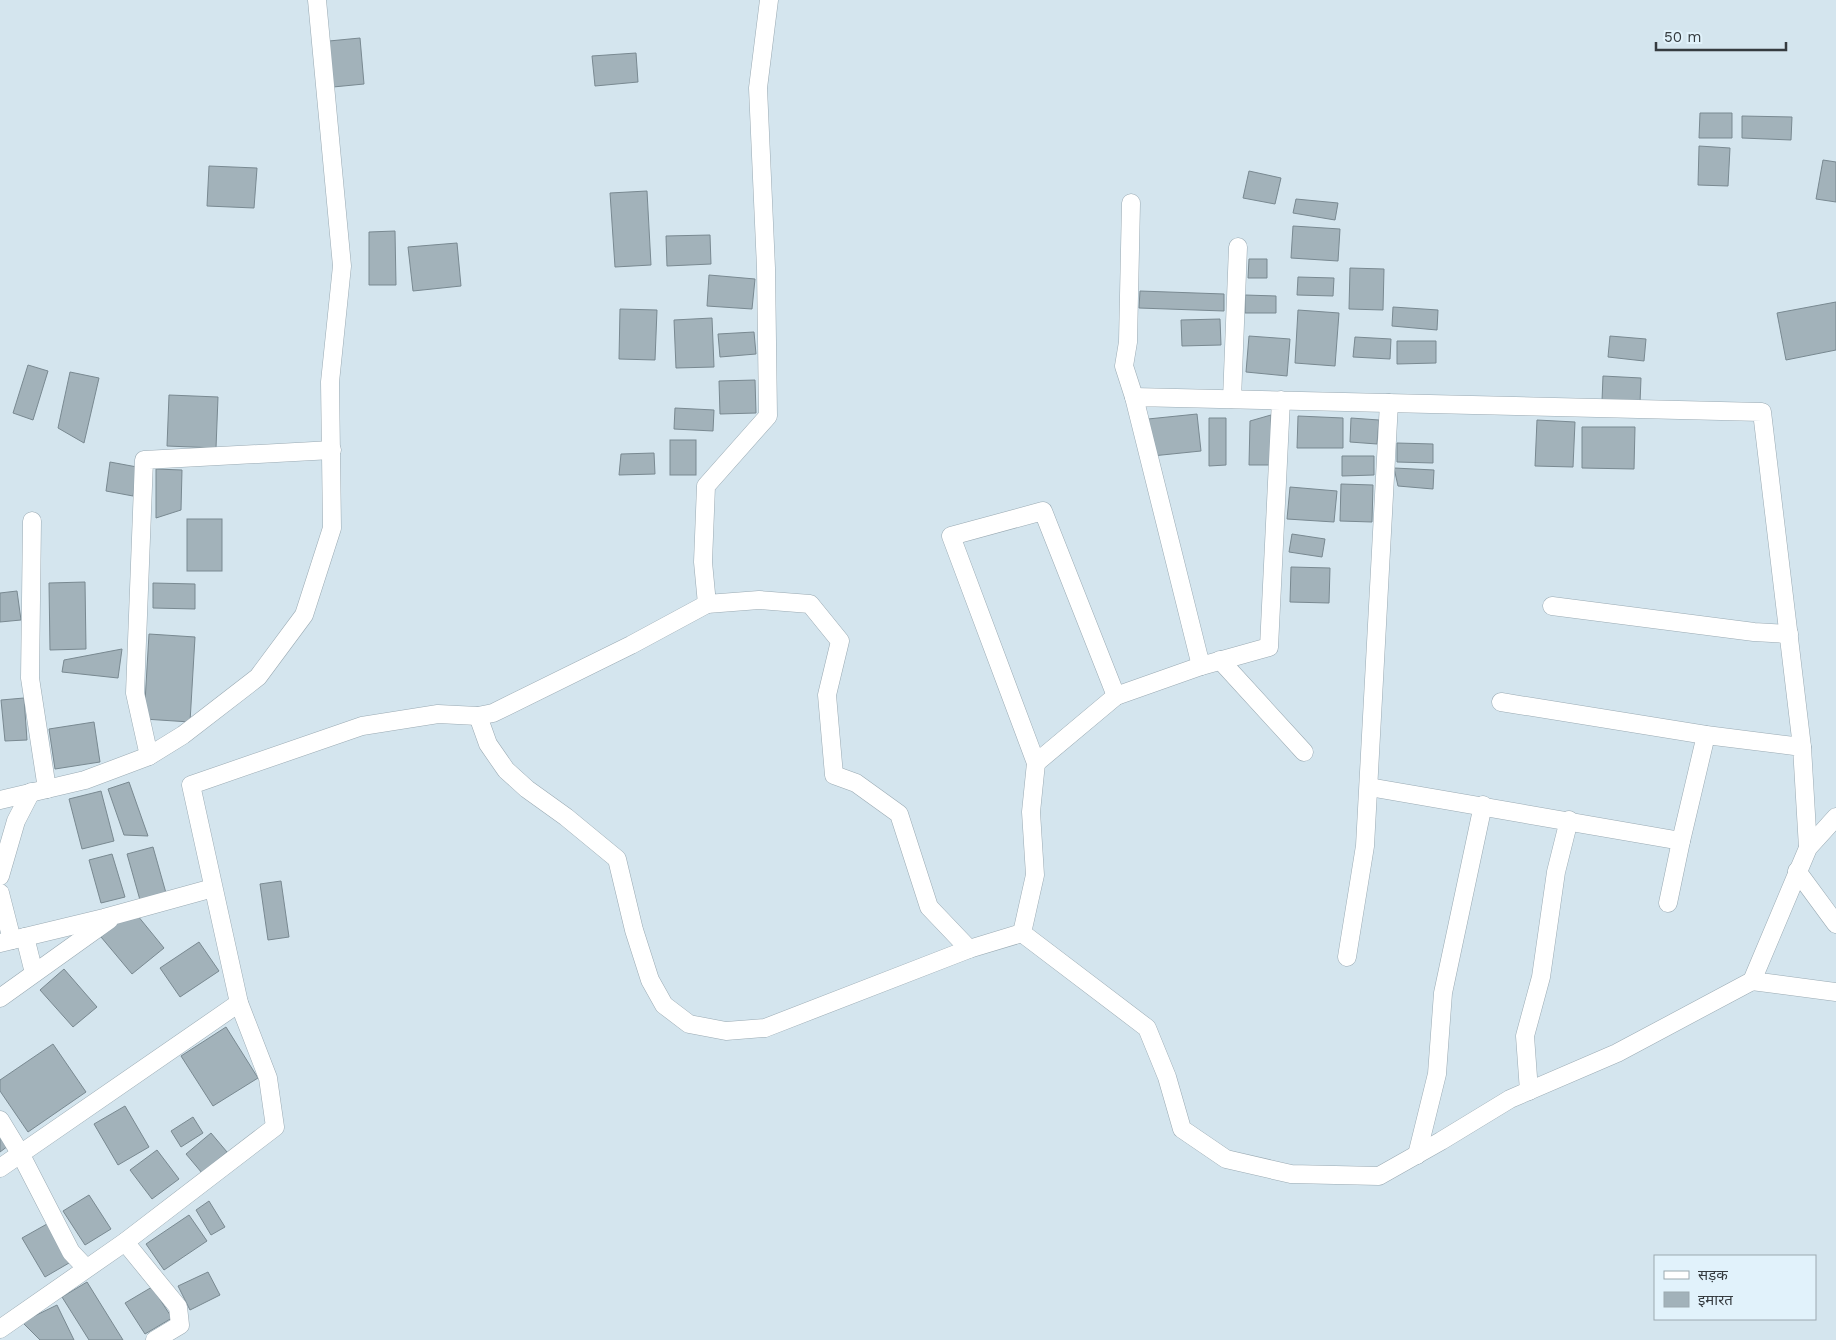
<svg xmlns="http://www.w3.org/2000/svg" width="1836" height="1340" viewBox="0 0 1836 1340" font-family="'Work Sans','Noto Sans Devanagari',sans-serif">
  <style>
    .building { fill: #a2b2ba; stroke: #798991 }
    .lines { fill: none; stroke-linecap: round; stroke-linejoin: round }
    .street-casing { stroke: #9aaab3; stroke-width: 19 }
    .street { stroke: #fff; stroke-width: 18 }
  </style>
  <rect width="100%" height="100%" fill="#d4e5ee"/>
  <g class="building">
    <polygon points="360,38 364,84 333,87 329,41"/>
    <polygon points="636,53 638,82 595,86 592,56"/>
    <polygon points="1700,113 1732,113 1732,138 1699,138"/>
    <polygon points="1742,116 1792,117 1791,140 1742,138"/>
    <polygon points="1699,146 1730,148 1728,186 1698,185"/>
    <polygon points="1823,160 1836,162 1836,202 1816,199"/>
    <polygon points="209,166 257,168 254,208 207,206"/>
    <polygon points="1249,171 1281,178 1275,204 1243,198"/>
    <polygon points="647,191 651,265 615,267 610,193"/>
    <polygon points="1296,199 1338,203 1335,220 1293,213"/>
    <polygon points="1293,226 1340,229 1338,261 1291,258"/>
    <polygon points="395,231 396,285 369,285 369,232"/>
    <polygon points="710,235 711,264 667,266 666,236"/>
    <polygon points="457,243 461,286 413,291 408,247"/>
    <polygon points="1249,259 1267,259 1267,278 1248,278"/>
    <polygon points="1350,268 1384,269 1383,310 1349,309"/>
    <polygon points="709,275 755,279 752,309 707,306"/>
    <polygon points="1298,277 1334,278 1333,296 1297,295"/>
    <polygon points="1140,291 1224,294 1224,311 1139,308"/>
    <polygon points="1245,295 1276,296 1276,313 1245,313"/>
    <polygon points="1836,302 1836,350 1786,360 1777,313"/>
    <polygon points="1393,307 1438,310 1437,330 1392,326"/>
    <polygon points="620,309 657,310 655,360 619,359"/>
    <polygon points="1298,310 1339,313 1335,366 1295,363"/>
    <polygon points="712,318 714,367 676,368 674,320"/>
    <polygon points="1220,319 1221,345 1182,346 1181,320"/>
    <polygon points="754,332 756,354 720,357 718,334"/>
    <polygon points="1249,336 1290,339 1287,376 1246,372"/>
    <polygon points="1610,336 1646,339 1644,361 1608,357"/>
    <polygon points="1355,337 1391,339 1390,359 1353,357"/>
    <polygon points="1397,341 1436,341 1436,363 1397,364"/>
    <polygon points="28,365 48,371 33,420 13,413"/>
    <polygon points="70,372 99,378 84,443 58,428"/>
    <polygon points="1603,376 1641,378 1640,403 1602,401"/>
    <polygon points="755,380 756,413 720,414 719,381"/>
    <polygon points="169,395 218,397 216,448 167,446"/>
    <polygon points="675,408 714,410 713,431 674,429"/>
    <polygon points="1197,414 1201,451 1152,456 1148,419"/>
    <polygon points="1271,415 1270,465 1249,465 1250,421"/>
    <polygon points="1298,416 1343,418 1343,448 1297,448"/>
    <polygon points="1209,418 1226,418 1226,465 1209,466"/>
    <polygon points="1351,418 1379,420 1377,444 1350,442"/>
    <polygon points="1537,420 1575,422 1573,467 1535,466"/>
    <polygon points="1582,427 1635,427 1634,469 1582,468"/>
    <rect x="670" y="440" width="26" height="35"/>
    <polygon points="1397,443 1433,444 1433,463 1397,462"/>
    <polygon points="654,453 655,474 619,475 621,454"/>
    <polygon points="1342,456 1374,456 1374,475 1342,476"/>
    <polygon points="110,462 137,467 133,496 106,491"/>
    <polygon points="1394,468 1434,470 1433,489 1398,486"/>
    <polygon points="156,469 182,470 181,510 156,518"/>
    <polygon points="1341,484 1373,485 1372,522 1340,521"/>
    <polygon points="1290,487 1337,491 1334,522 1287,519"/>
    <rect x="187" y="519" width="35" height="52"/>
    <polygon points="1292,534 1325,539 1322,557 1289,552"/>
    <polygon points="1291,567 1330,568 1329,603 1290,602"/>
    <polygon points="85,582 86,649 50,650 49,583"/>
    <polygon points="153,583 195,584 195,609 153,608"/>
    <polygon points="17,591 21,620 0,622 0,593"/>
    <polygon points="149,634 195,637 190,722 144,719"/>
    <polygon points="122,649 118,678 62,672 64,660"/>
    <polygon points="24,698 27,740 5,741 1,700"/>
    <polygon points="94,722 100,762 55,769 49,729"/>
    <polygon points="129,782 148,836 124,835 108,789"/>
    <polygon points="101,791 114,841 82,849 69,799"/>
    <polygon points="153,847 166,893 140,900 127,854"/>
    <polygon points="112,854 125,897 101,903 89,860"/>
    <polygon points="281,881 289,937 268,940 260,884"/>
    <polygon points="133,910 164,948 132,974 101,937"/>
    <polygon points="199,942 219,971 180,997 160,968"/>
    <polygon points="64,969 97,1007 73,1027 40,990"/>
    <polygon points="226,1027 258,1078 213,1106 181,1056"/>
    <polygon points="53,1044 86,1092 28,1132 0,1091 0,1080"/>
    <polygon points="125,1106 149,1147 118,1165 94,1124"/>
    <polygon points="193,1117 203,1133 181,1147 171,1131"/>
    <polygon points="211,1133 227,1152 202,1173 186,1154"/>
    <polygon points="0,1134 8,1146 0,1152"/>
    <polygon points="157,1150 179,1179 152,1199 130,1170"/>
    <polygon points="89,1195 111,1229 85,1245 63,1211"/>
    <polygon points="209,1201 225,1227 211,1235 196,1210"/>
    <polygon points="189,1215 207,1241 164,1270 146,1244"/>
    <polygon points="47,1224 69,1263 45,1277 22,1238"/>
    <polygon points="208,1272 220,1295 190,1310 178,1286"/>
    <polygon points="87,1282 123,1340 89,1340 62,1297"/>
    <polygon points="152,1287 172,1318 145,1334 125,1303"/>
    <polygon points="57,1305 74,1340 40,1340 22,1322"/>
  </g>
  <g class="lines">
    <g class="street-casing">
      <g id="street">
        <polyline points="769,0 758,88 766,268 768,416 706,486 703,562 707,604 759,600 810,604 840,641 827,695 834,775 856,783 899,814 929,907 969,949 1022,933"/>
        <polyline points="1131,203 1128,342 1124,366 1134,397"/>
        <polyline points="1232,399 1238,247"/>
        <polyline points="1281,400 1269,647 1201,666 1134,397 1762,412 1802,747"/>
        <polyline points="32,521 30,678 47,789"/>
        <polyline points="1552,606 1754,632 1789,634"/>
        <polyline points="1220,660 1304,752"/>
        <polyline points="1201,666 1116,696 1043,511 951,536 1036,763 1031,812 1035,875 1022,933 1147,1028 1167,1077 1182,1129 1226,1159 1291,1174 1379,1176 1441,1141 1510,1099 1617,1053 1752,981"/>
        <polyline points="1501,702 1706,735 1802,747 1808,848"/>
        <polyline points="478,716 488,744 506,770 527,789 566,817 617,859 634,930 650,980 664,1005 689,1024 726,1031 765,1028 969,949"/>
        <polyline points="149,756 135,693 144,460 332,450"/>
        <polyline points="1036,763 1116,696"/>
        <polyline points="1369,787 1681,841"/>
        <polyline points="0,800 85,780 149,756 183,735 258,677 304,615 332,528 330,382 342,266 317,0"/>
        <polyline points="1836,817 1808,848 1752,981 1836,992"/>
        <polyline points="1797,871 1836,924"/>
        <polyline points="0,876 16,821 31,792"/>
        <polyline points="0,893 12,940"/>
        <polyline points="1668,903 1681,841 1706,735"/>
        <polyline points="25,937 34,973"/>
        <polyline points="0,943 104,918 213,888"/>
        <polyline points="1347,957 1365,846 1389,403"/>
        <polyline points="0,998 109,920"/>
        <polyline points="1529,1091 1525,1036 1541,977 1556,872 1569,820"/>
        <polyline points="0,1120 20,1153 71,1252 86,1268"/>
        <polyline points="1417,1155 1437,1074 1443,993 1483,805"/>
        <polyline points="0,1168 239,1003"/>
        <polyline points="125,1242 178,1307 180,1325 155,1340"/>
        <polyline points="0,1329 125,1242 275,1127 268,1078 239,1003 191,785 362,726 438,714 478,716 493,713 631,645 707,604"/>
      </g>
    </g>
    <use href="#street" class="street"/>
  </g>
  <rect x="1654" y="1255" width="162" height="65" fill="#e1f2fb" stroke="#9ca9b0"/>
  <rect x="1664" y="1271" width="25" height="8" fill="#ffffff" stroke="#9ca9b0"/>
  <text x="1698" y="1280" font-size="15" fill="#353b3f">सड़क</text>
  <rect x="1664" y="1292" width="25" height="15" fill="#a2b2ba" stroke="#9ca9b0"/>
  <text x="1698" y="1305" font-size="15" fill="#353b3f">इमारत</text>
  <path d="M1656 42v8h130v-8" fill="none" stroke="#353b3f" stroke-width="2.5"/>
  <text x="1664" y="42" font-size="15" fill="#353b3f" stroke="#e1f2fb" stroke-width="4" paint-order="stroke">50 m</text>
</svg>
